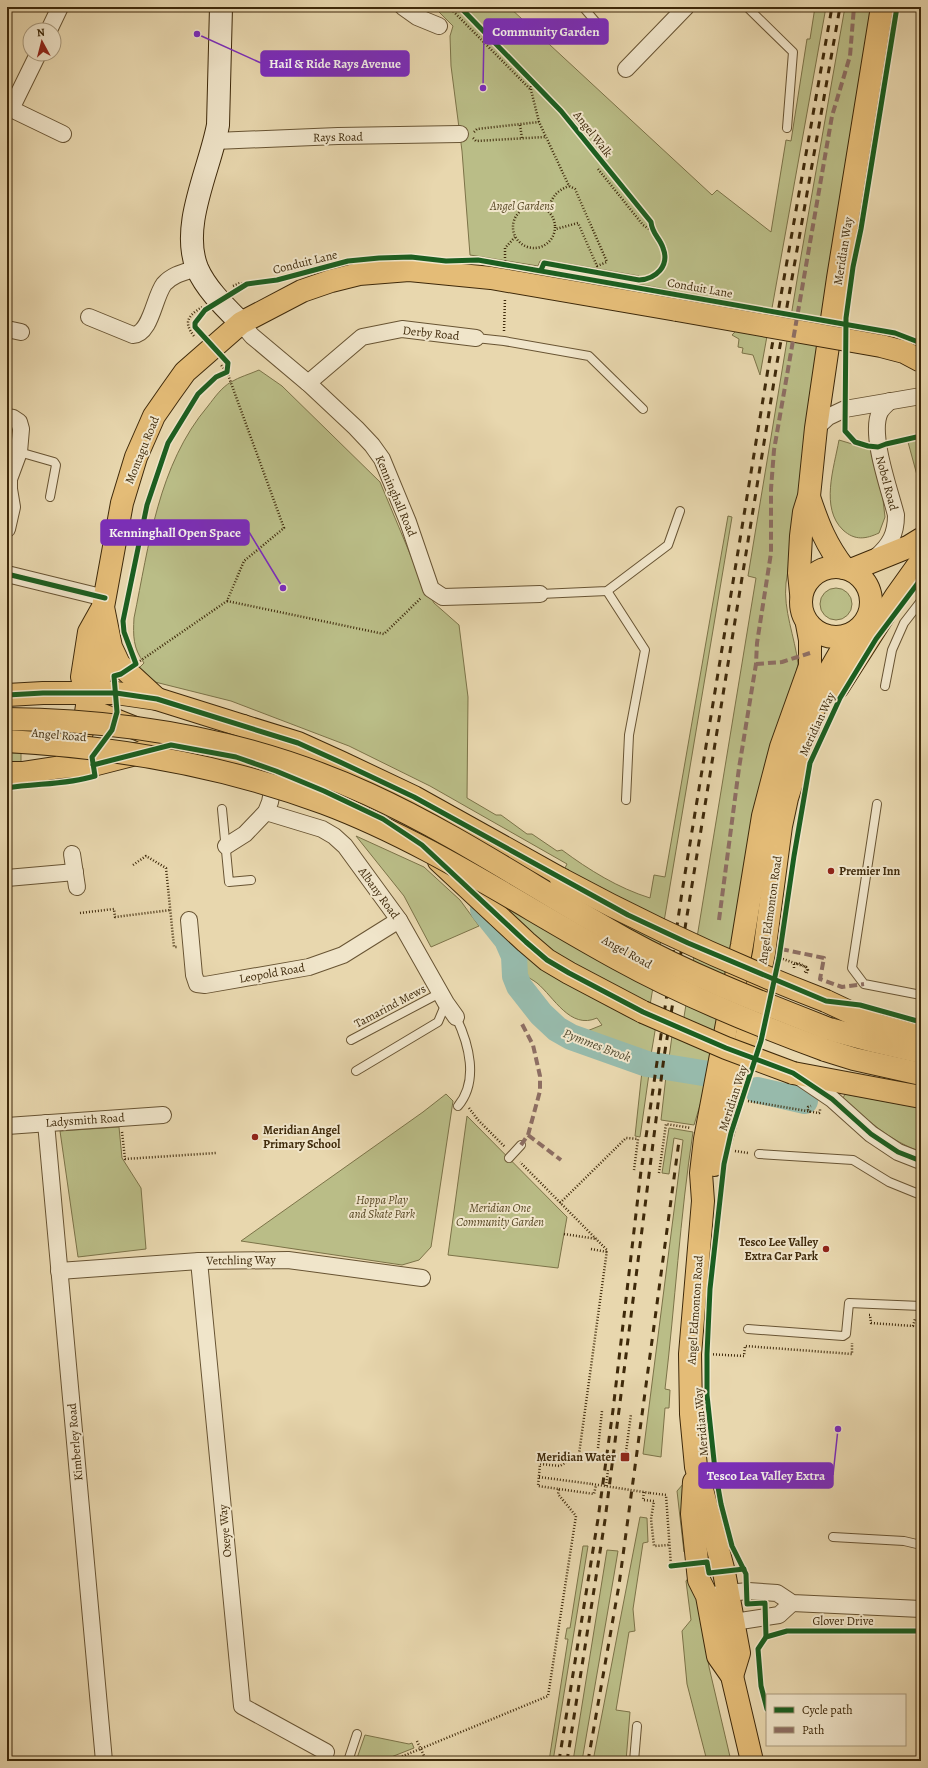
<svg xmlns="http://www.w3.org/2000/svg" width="928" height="1768" viewBox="0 0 928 1768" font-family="Alegreya,serif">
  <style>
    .green { fill: #babd87; stroke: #7c7348 }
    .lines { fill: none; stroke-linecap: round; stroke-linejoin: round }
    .river { stroke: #97baab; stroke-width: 26 }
    .service-casing { stroke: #685433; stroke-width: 10 }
    .minor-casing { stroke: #685433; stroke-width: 18 }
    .secondary-casing { stroke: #3e290a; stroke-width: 24 }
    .primary-casing { stroke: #3e290a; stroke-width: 24 }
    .trunk-casing { stroke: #3e290a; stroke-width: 24 }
    .path { stroke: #3e290a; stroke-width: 2.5; stroke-dasharray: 1 2; stroke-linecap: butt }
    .service { stroke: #f0e5ca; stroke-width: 8 }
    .minor { stroke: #f0e5ca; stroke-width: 16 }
    .secondary { stroke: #f0e5ca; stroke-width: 22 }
    .primary { stroke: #e4bc77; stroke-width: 22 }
    .trunk { stroke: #e4bc77; stroke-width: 22 }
    .rail { stroke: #3e290a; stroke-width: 3; stroke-dasharray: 7 7; stroke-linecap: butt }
    .primary-bridge-casing { stroke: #3e290a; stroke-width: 24; stroke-linecap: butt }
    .trunk-bridge-casing { stroke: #3e290a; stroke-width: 24; stroke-linecap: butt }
    .path-bridge { stroke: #3e290a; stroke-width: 2.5; stroke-dasharray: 1 2; stroke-linecap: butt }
    .primary-bridge { stroke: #e4bc77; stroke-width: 22 }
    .trunk-bridge { stroke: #e4bc77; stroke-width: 22 }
    .quiet { stroke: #8d6e63; stroke-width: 4; stroke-dasharray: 8 4; stroke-linecap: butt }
    .cycleway-casing { stroke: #f0e5ca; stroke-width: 8 }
    .cycleway { stroke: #1b5e20; stroke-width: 5 }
    .poi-dot { fill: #8f2418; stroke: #f0e5ca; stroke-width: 1.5 }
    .labels { text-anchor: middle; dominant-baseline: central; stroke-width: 4; stroke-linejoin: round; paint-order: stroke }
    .street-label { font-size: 12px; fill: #3e290a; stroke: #f0e5ca }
    .park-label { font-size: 12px; font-style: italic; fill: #574723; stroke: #f0e5ca }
    .poi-label { font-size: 12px; font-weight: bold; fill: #3e290a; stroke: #f0e5ca; text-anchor: start }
    .water-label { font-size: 13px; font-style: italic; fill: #544d32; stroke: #f0e5ca }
    .leader { fill: none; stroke: #7b2cbf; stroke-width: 1.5 }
    .callout-dot { fill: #7b2cbf; stroke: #f0e5ca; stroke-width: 1.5 }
    .callout { fill: #7b2cbf; stroke: #7b2cbf; stroke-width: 1.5 }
    .callout-label { font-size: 13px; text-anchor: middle; font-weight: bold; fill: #fff }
  </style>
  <rect width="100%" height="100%" fill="#e8d7ae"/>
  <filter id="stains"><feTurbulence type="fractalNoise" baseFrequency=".005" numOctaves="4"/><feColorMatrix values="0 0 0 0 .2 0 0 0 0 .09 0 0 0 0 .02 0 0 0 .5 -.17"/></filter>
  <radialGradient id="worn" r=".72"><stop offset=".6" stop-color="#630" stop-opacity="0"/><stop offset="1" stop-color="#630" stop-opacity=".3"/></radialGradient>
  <g class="green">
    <polygon points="434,7 509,7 712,195 717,190 771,232 786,140 791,141 807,39 810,39 815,7 826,7 760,375 753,355 742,353 743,348 738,347 739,339 732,335 759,307 638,284 639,276 547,260 540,261 538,266 470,255 462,151 451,66 450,36 453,26"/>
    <path d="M845,7H875L786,583C783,610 795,637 798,664L713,1064L669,1058L674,1021L683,1023L756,578L748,576L801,256Z"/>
    <path d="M259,370L282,386L380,482L418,573L434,603L459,625L468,697L467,798L496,815H501L527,834H532L557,851L562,850C589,870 618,888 650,898L654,875L665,877L728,516L732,517L648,1017L657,1019L651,1055L577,1030L587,1031L602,1025L597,1018C570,1030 554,997 537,983C533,980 529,978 526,976L520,940L489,893L556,886L567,864L430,786L349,746L231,701L155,682L138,669L144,663C133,648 133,636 134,618C149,545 158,465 208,406C215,397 221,388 231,382C239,377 250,374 259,370Z"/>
    <polygon points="921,439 921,490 908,442"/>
    <path d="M839,440L872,450L881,482L885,517L879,533C866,539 855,541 843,530C820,508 834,468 839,440Z"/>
    <circle cx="836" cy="604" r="16"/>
    <polygon points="7,753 21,753 21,764 7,765"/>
    <polygon points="356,836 424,867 460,900 479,926 431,947 404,896"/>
    <polygon points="642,1071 649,1074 640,1137 635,1136"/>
    <polygon points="666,1076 707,1082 694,1125 661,1120"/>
    <polygon points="446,1094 453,1101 431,1247 419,1260 402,1265 241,1241 423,1112"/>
    <path d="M845,1094L921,1108V1152C890,1141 867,1120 843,1098Z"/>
    <polygon points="467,1116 567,1217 558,1268 448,1255"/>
    <polygon points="119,1127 122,1158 141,1188 146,1249 78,1257 60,1131"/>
    <path d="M669,1128L693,1132C680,1217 675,1304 665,1389L670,1390L669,1408H665L661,1457L643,1454L683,1140L674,1138L669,1174L662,1173Z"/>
    <polygon points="684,1483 692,1559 684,1552 677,1491"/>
    <polygon points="640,1517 647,1518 648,1542 643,1543 633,1609 635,1631 629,1632 616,1710 630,1712 626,1761 593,1761"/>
    <polygon points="583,1546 588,1546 553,1761 549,1761 568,1639 565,1639 567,1628 570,1628"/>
    <polygon points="607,1550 618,1551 614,1575 582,1761 573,1761"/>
    <polygon points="693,1572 709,1667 731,1761 707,1761 687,1684 682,1631 691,1620 686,1581"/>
    <polygon points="365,1735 409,1744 412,1743 414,1748 381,1761 356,1761"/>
  </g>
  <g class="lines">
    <g class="river">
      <polyline points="483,910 507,940 514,956 515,976 519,986 541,1014 557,1029 571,1037 647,1064 709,1074"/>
      <polyline points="757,1090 805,1101"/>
    </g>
    <g class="service-casing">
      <g id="service">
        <polyline points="583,7 601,28"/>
        <polyline points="747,7 793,52 787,128"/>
        <polyline points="476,338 504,341 589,356 643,409"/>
        <polyline points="19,452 54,462 56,465 50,497"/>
        <polyline points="607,591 645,650 629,735 626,800"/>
        <polyline points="540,594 607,591 668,545 680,511"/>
        <polyline points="885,686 892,650 904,623 921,601"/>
        <polyline points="877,804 852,968 864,984 921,995"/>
        <polyline points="222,809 229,882 251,880"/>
        <path d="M456,1017C469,1044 479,1081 458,1106"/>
        <polyline points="351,1040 440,993"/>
        <polyline points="356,1071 438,1022 446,1003"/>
        <polyline points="759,1154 853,1160 889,1182 921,1195"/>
        <polyline points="509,1158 521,1145"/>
        <polyline points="748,1329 843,1336 846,1334 849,1303 921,1306"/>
        <polyline points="833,1537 904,1541 921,1545"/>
        <polyline points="348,1761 357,1734"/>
        <polyline points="634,1761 637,1726"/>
      </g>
    </g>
    <g class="minor-casing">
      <g id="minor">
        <polyline points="403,7 417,17 439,26"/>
        <polyline points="49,30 60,7"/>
        <polyline points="626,69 686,7"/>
        <polyline points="7,107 63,134"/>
        <polyline points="11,109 38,54"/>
        <polyline points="215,141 338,136 460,134"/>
        <path d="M89,317L133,335C151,334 154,297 164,284C173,274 185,272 197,268"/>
        <polyline points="241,323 252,336 308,383 356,428 372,445 382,459 408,522 431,589 443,597 540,594"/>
        <polyline points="7,329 21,332"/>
        <polyline points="308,383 362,337 402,329 476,338"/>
        <polyline points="7,417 13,418 19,422 21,429 19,452 9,479 9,489 12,507 7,529"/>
        <polyline points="816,428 828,417 845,409 921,396"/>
        <path d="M876,557C890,545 896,534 896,515C890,491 869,434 880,412C882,408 887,404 890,401"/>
        <polyline points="7,574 105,598"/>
        <polyline points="266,812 322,829 334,836 345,846 399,920 446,1003 456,1017"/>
        <polyline points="226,846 245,834 266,812 270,802 276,771 274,758 267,747 246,730"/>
        <polyline points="72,854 77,887"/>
        <polyline points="7,878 75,872"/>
        <polyline points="189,920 194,975 197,984 205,985 309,967 343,955 399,920"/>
        <polyline points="798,1076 832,1099 871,1134 898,1152 921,1161"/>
        <polyline points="46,1123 104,1761"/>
        <polyline points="7,1126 163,1115"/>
        <polyline points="199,1261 242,1706 326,1752"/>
        <polyline points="59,1271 199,1261 288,1260 422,1278"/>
        <polyline points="718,1594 748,1591 777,1593 792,1603 921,1609"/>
        <polyline points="723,1621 734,1622 779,1615 792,1603"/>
      </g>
    </g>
    <g class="secondary-casing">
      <path id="secondary" d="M221,7L218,125C210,169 180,225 197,268C206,289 225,307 241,323"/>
    </g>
    <g class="primary-casing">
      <g id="primary">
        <path d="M809,497C818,524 826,545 844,568"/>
        <circle cx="836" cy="602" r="35"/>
        <polyline points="851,570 908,547 921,539"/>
        <polyline points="801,593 799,573 801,536 804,512 809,496 816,428 838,278 882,7"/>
        <polyline points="103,607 89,632 82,677 87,693 87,706 100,714 140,730 171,745 236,757 276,771 358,807"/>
        <polyline points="838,687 896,596 921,561"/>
        <polyline points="87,693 100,677 108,635"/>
        <polyline points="7,695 43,693 116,693 157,699 243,726"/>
        <polyline points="157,699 119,664 111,647 103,607 122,503 136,457 154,416 170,393 185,372 241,323 302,291 331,281 359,274 409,270 491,278 677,310"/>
        <polyline points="439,861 526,942 547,960 569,973 643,1012"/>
        <polyline points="714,1165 739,1073 764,953 781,826 787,798 807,735 815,705 822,684 841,651 858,630"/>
        <polyline points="694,1482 692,1514 699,1580 707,1596 718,1656 732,1676 752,1761"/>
        <polyline points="732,1676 739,1653 724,1572 696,1467 691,1414 690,1354 703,1201 701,1173 705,1139 742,945 763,816 781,747 810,666 810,640 807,624"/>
      </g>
    </g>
    <g class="trunk-casing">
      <g id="trunk">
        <polyline points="243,726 298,743 340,762 414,797 561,879"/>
        <path d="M66,761C81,745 84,727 87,706"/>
        <polyline points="7,773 22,773 61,767 93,765 171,745"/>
        <polyline points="826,1001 877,1025 921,1037"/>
        <polyline points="829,1029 874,1041 921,1052"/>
        <polyline points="825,1050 854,1059 921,1074"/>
        <polyline points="793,1073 921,1097"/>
      </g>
    </g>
    <g class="path">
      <polyline points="449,7 531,90"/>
      <polyline points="453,11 457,7"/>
      <polyline points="531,80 531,90 539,122 569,186 575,189 607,262 597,266 578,223 556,229"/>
      <polyline points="520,125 522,138"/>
      <polyline points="474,132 477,129 539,122"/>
      <polyline points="473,138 476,141 545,137"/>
      <polyline points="598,169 643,225 652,231"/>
      <circle cx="534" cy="227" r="21"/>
      <path d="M548,210C552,197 556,191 569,186"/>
      <polyline points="505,261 505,248 515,237"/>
      <polyline points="233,286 240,283 247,284"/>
      <polyline points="504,331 505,298"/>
      <path d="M194,336C183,322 188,316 202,307"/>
      <polyline points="227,601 384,634 421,598"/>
      <polyline points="140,661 227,601 244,561 284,528 227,372 221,365"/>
      <polyline points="133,865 146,856 166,868 174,947 177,947"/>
      <polyline points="80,913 114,909 115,917 171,910"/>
      <polyline points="780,958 806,967 807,970 804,973"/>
      <polyline points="794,968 794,964 798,963 806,967"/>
      <polyline points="748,1101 819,1113 820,1112 820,1109"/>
      <polyline points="469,1108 478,1120 505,1147"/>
      <polyline points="122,1132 125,1159 216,1153"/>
      <polyline points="735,1151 748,1153"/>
      <polyline points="659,1173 666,1124 691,1128"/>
      <polyline points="560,1203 626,1138 638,1139 634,1170"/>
      <polyline points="564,1234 597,1239"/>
      <polyline points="591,1249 607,1252"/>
      <polyline points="869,1315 870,1315 871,1323 913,1326 915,1319"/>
      <polyline points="707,1354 744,1356 745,1346 852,1354 852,1343"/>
      <polyline points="598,1448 602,1411"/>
      <polyline points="626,1452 631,1414"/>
      <polyline points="539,1477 592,1484"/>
      <polyline points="606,1486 608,1470"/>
      <polyline points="559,1489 594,1494 596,1485"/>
      <polyline points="644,1492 643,1500 654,1501 651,1519 654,1546 669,1545"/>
      <polyline points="650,1493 666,1495 671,1566 681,1565"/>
      <polyline points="417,1741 425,1758"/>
      <polyline points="391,1761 548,1696 576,1516 558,1494 559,1489 538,1486 540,1464 560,1466 579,1454 607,1250 520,1162"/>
    </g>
    <use href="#service" class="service"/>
    <use href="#minor" class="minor"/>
    <use href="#secondary" class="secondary"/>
    <use href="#primary" class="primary"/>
    <use href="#trunk" class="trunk"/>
    <g class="rail">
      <polyline points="559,1761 598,1519 613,1410 641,1171 682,892 769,363 832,7"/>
      <polyline points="567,1761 605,1520 664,1057 777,363 840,7"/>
      <polyline points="588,1761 619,1585 679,1141"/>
    </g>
    <g class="primary-bridge-casing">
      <g id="primary-bridge">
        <polyline points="677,310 881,346 904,352 921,361"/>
        <polyline points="643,1012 726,1048 793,1073"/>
      </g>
    </g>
    <g class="trunk-bridge-casing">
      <g id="trunk-bridge">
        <path d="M7,719C130,720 255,742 368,794C458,835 539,891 625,939C690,975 760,1002 829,1029"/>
        <path d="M7,741C115,747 222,765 324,803C428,842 521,906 618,959C685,996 754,1024 825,1050"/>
        <path d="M561,879C646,925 735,966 826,1001"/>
      </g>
    </g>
    <g class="path-bridge">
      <polyline points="806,967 808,970 806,975"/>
      <polyline points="810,1112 808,1111 808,1107 811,1106"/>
      <polyline points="592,1484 650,1493"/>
    </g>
    <use href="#primary-bridge" class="primary-bridge"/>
    <use href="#trunk-bridge" class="trunk-bridge"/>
    <g class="quiet">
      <polyline points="756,664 782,662 810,653"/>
      <polyline points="719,920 739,768 756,664 757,643 771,553 771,489 774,450 832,116 850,56 854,7"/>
      <polyline points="781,949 824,958 820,979 842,987 864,984"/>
      <polyline points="528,1135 561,1160"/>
      <polyline points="521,1145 528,1135 540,1091 540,1076 533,1045 522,1024"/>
    </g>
    <g class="cycleway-casing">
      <g id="cycleway">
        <path d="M460,7L561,111L651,222C652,234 660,238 663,248C670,266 656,279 639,280L544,263L541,270"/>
        <polyline points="897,7 861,229 853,267 846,318 845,431 855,442 868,446 878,447 886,444 921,436"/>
        <polyline points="7,574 105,598"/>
        <polyline points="7,695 43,693 116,693 157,699 298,743 340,762 414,797 628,915 688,943 826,1001 860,1005 921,1022"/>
        <polyline points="93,765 171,745 236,757 276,771 324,791 383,819 422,845 526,942 547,960 569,973 643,1012 726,1048 793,1073 832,1099 871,1134 898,1152 921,1161"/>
        <path d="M7,788C36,783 66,785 95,776L92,757L112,730L117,712L114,676L121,674L136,664L124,632L123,621L147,505L168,443L198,394L216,377L227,372L228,363L195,327V323L205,310L247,284L277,280L348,261L379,258L411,257L446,261L478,260L895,333L921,343"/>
        <polyline points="671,1566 707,1562 709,1573 744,1569"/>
        <polyline points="766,1637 765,1603 747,1604 746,1574 732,1546 721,1504 715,1470 707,1395 707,1354 710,1289 724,1164 731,1133 761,1041 779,958 794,856 810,763 840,698 876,639 921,579"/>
        <polyline points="767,1709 761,1686 758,1649 766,1637 787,1631 921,1631"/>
      </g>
    </g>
    <use href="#cycleway" class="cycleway"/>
  </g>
  <g class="poi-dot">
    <circle cx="831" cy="871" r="4"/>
    <circle cx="255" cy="1137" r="4"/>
    <circle cx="826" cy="1249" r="4"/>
    <rect x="620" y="1452" width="10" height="10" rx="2"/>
  </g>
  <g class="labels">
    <g class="street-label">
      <text transform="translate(593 134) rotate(52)">Angel Walk</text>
      <text transform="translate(338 137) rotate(-1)">Rays Road</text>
      <text transform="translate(843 251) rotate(-81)">Meridian Way</text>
      <text transform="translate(305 262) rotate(-14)">Conduit Lane</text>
      <text transform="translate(700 288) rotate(10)">Conduit Lane</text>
      <text transform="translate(431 333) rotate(6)">Derby Road</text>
      <text transform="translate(142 450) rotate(-68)">Montagu Road</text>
      <text transform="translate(887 483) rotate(75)">Nobel Road</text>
      <text transform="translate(396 496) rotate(67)">Kenninghall Road</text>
      <text transform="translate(817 724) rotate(-65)">Meridian Way</text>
      <text transform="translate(59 735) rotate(5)">Angel Road</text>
      <text transform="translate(379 893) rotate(54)">Albany Road</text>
      <text transform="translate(770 910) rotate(-82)">Angel Edmonton Road</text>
      <text transform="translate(627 952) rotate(29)">Angel Road</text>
      <text transform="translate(272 973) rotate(-10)">Leopold Road</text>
      <text transform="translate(390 1006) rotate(-28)">Tamarind Mews</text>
      <text transform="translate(733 1098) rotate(-72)">Meridian Way</text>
      <text transform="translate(85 1120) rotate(-4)">Ladysmith Road</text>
      <text transform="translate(241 1260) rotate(-1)">Vetchling Way</text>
      <text transform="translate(695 1310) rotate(-86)">Angel Edmonton Road</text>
      <text transform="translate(701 1422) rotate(-95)">Meridian Way</text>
      <text transform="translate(75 1442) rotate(-95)">Kimberley Road</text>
      <text transform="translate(225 1531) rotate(-95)">Oxeye Way</text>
      <text x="843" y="1621">Glover Drive</text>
    </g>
    <g class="park-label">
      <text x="522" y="206">Angel Gardens</text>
      <text x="382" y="1200">Hoppa Play<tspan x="382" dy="14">and Skate Park</tspan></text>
      <text x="500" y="1208">Meridian One<tspan x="500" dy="14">Community Garden</tspan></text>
    </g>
    <g class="poi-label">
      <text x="839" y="871">Premier Inn</text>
      <text x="263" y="1130">Meridian Angel<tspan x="263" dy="14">Primary School</tspan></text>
      <text x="818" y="1242" text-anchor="end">Tesco Lee Valley<tspan x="818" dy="14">Extra Car Park</tspan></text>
      <text x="616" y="1457" text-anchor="end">Meridian Water</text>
    </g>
    <g class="water-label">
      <text transform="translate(597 1045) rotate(21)">Pymmes Brook</text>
    </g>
  </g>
  <path class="leader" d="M483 88L484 32M197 34L261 63M283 588L249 532M838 1429L833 1475"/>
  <g class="callout-dot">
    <circle cx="483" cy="88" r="4"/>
    <circle cx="197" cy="34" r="4"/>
    <circle cx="283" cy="588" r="4"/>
    <circle cx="838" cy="1429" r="4"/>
  </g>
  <g class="callout">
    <rect x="484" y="19" width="124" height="25" rx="4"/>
    <rect x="261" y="51" width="148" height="25" rx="4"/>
    <rect x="101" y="520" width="148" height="25" rx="4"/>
    <rect x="699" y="1463" width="134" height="25" rx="4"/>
  </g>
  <g class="callout-label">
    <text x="546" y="36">Community Garden</text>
    <text x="335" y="68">Hail &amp; Ride Rays Avenue</text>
    <text x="175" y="537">Kenninghall Open Space</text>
    <text x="766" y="1480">Tesco Lea Valley Extra</text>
  </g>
  <rect width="928" height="1768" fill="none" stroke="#e8d7ae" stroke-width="24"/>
  <rect x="8" y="8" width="912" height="1752" fill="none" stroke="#3e290a" stroke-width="2"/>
  <rect x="12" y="12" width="904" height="1744" fill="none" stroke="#3e290a"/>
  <rect x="766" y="1694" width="140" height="52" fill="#f0e5ca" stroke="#a99a7d"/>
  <rect x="774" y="1707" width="20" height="6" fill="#1b5e20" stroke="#a99a7d"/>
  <text x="802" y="1714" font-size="12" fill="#3e290a">Cycle path</text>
  <rect x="774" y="1727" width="20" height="6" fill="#8d6e63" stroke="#a99a7d"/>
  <text x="802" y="1734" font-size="12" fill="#3e290a">Path</text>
  <g transform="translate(42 42) rotate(353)"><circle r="19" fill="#f0e5ca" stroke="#a99a7d"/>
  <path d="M0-3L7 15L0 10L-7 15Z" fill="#8f2418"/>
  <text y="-6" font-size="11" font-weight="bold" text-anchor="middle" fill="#3e290a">N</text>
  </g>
  <rect width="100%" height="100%" filter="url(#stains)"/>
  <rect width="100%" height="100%" fill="url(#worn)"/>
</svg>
